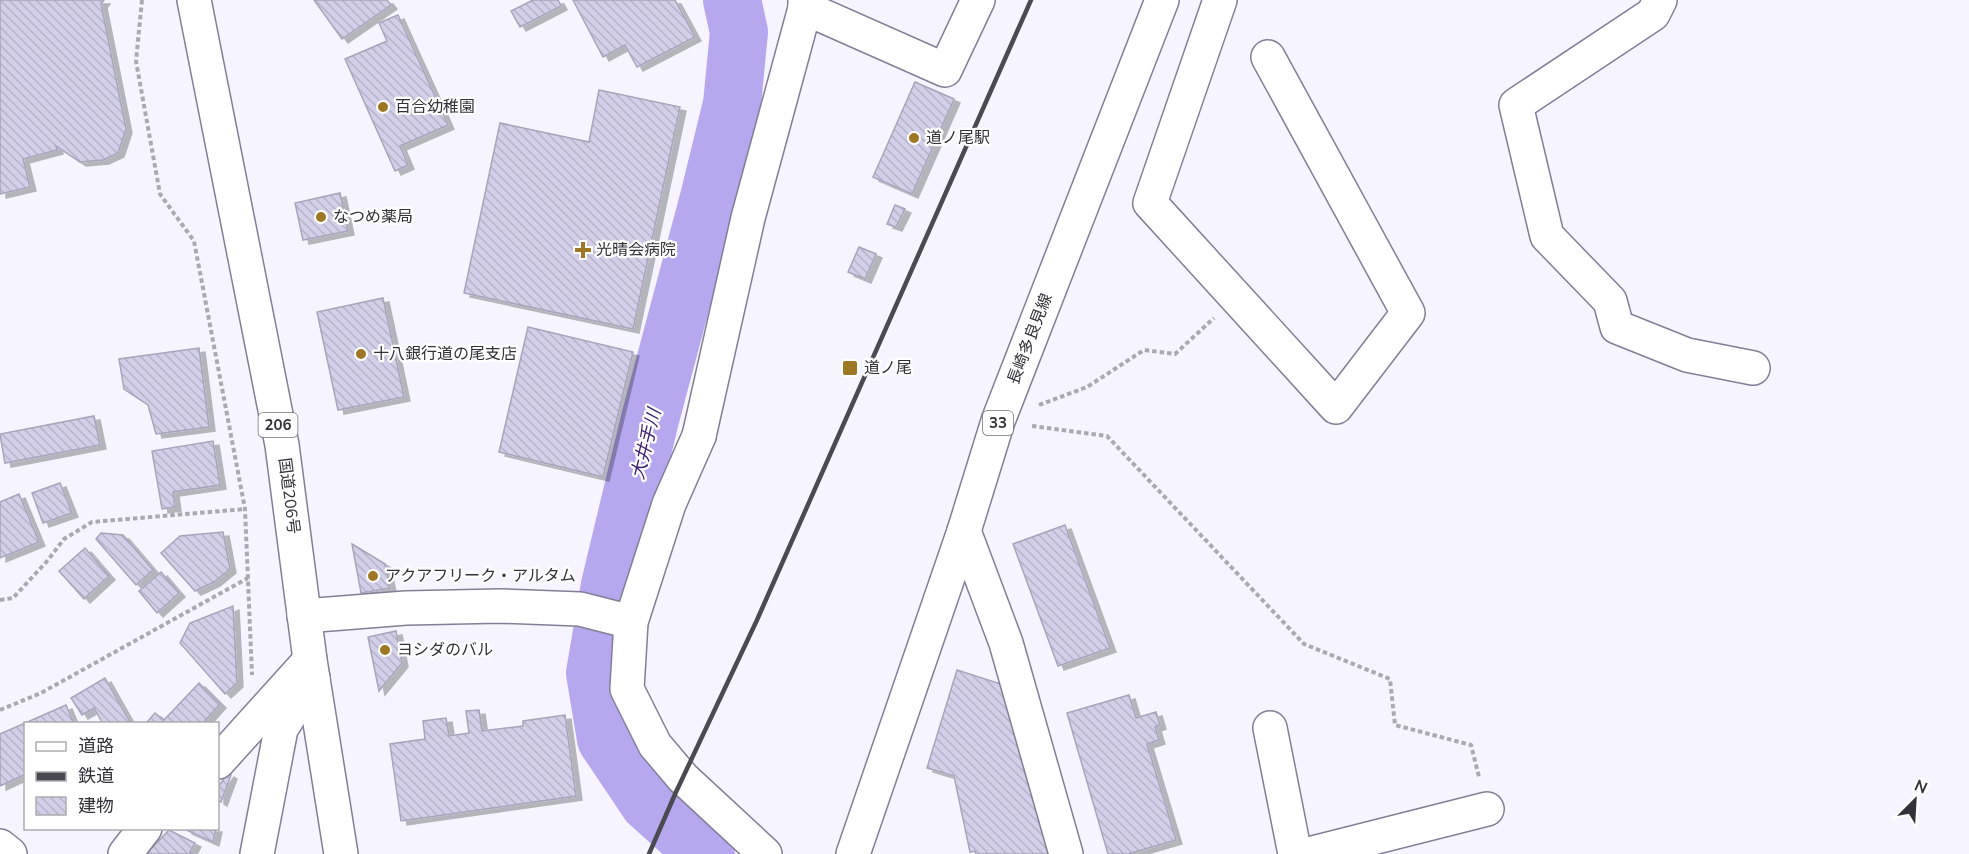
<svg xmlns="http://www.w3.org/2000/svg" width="1969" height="854" viewBox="0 0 1969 854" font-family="'Nunito Sans','Noto Sans JP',sans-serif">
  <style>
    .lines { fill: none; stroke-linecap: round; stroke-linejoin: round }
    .river { stroke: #b6a7ef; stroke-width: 58 }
    .building { fill: url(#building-back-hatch); stroke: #a8a4bb; stroke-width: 1.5; filter: url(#shadow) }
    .minor-casing { stroke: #827e95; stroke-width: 36 }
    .tertiary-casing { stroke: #827e95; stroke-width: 36 }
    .secondary-casing { stroke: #827e95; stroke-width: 36 }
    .primary-casing { stroke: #827e95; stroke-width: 36 }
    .trunk-casing { stroke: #827e95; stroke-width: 36 }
    .path { stroke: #aaa9b2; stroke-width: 4; stroke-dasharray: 4.5 3; stroke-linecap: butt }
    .minor { stroke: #fff; stroke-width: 33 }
    .tertiary { stroke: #fff; stroke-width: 33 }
    .secondary { stroke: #fff; stroke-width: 33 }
    .primary { stroke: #fff; stroke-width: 33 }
    .trunk { stroke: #fff; stroke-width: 33 }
    .rail { stroke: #4b4952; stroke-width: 4.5 }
    .poi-dot { fill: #9d7723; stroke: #fff; stroke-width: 2 }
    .labels { text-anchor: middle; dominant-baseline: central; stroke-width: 4.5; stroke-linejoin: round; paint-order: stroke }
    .shield { fill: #fff; stroke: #706e74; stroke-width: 1.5 }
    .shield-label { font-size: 15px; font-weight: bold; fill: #323039 }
    .poi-label { font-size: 16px; fill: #323039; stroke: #fff; text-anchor: start }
    .street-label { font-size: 16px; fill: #323039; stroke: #fff }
    .water-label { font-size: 18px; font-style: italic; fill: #3d2173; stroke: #fff }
  </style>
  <defs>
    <pattern id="building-back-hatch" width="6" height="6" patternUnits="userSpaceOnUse" patternTransform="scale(1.5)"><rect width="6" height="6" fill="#d3cfe8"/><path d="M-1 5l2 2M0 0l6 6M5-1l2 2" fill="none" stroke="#b6b2c8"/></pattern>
    <filter id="shadow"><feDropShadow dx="6" dy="4" stdDeviation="0" flood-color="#0004"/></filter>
  </defs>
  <rect width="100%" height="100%" fill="#f6f5ff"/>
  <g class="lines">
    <polyline class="river" points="706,854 649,803 606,739 595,673 610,585 650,419 709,198 732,104 739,32 732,0"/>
  </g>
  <g class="building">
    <polygon points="0,0 104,0 101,4 126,129 118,153 103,160 80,162 56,146 57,150 23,159 30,187 0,194"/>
    <polygon points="314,0 387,0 391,5 342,39"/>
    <polygon points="533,0 558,0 561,6 520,27 511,11"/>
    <polygon points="573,0 675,0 695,37 637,67 625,45 603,57"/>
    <polygon points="398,15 448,125 400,146 408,165 395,171 345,59 387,41 379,23"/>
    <polygon points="915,82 954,99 912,194 873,177"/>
    <polygon points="599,90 680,107 633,329 464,293 500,123 589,142"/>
    <polygon points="340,193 348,231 303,240 295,203"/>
    <polygon points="895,205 905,209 896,227 887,224"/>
    <polygon points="859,247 876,254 865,279 848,272"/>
    <polygon points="383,298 404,397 338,410 317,312"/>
    <polygon points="528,327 633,352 603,477 499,452"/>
    <polygon points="199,348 209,427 156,434 148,405 124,389 119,359"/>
    <polygon points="94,416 100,445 5,463 0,434"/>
    <polygon points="213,441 220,485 173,492 175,507 162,509 152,451"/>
    <polygon points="60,483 72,513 43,523 32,493"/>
    <polygon points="19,494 39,542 0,558 0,502"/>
    <polygon points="1065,525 1110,648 1058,666 1013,544"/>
    <polygon points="223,532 230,569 214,582 195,591 161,553 180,536"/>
    <polygon points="101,533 123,535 153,570 136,585 96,539"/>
    <polygon points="352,544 385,564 390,588 361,593"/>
    <polygon points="85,548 109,576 84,599 59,571"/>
    <polygon points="161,572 179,593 157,613 139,591"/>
    <polygon points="233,606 237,683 225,694 180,643 190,623"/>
    <polygon points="396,631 402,663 379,691 368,637"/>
    <polygon points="957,670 1001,684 1049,854 976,854 975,851 970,852 954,776 927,768"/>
    <polygon points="105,678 131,724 103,724 94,708 82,715 71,698"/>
    <polygon points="199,683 220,704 202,724 149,724 147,722 155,713 164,720"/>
    <polygon points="1129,695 1136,718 1156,712 1160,725 1155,727 1159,740 1147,744 1176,840 1128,854 1108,854 1067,713"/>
    <polygon points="66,705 74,724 26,724 26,774 0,786 0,734"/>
    <polygon points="479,710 482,731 523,726 523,721 565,715 576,796 401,821 390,744 425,739 423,721 446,718 449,736 469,733 466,711"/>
    <polygon points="228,773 231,775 221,802 218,800 218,787"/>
    <polygon points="187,828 216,828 213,842 186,830"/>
    <polygon points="169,830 195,843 190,852 194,854 146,854"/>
  </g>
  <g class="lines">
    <g class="minor-casing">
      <g id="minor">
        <polyline points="1220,0 1150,203 1336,407 1408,313 1268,57"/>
        <polyline points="1660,0 1653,14 1516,105 1547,236 1610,301 1617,327 1687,355 1753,368"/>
        <polyline points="805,8 945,70 978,0"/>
        <polyline points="699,436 669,504 631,622 627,689 655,745 683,778 765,854"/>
        <polyline points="964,531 1006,643 1066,854"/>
        <polyline points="304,616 406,608 500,606 580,609 631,622"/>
        <polyline points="1270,728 1295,854"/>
        <polyline points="218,762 310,660"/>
        <polyline points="125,854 145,828"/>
        <polyline points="1309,854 1487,809"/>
      </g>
    </g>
    <g class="tertiary-casing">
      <g id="tertiary">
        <polyline points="699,436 748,218 805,8"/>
        <polyline points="0,846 10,854"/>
      </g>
    </g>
    <g class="secondary-casing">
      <polyline id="secondary" points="805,8 805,0"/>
    </g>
    <g class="primary-casing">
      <polyline id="primary" points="853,854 964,531 998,421 1162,0"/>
    </g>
    <g class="trunk-casing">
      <g id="trunk">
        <polyline points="194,0 282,445 310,660 341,854"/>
        <polyline points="257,854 281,729 313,678"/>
      </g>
    </g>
    <g class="path">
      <polyline points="142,0 136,61 160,194 194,241 245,509 252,675"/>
      <polyline points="1039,405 1087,387 1144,350 1175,354 1214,318"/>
      <polyline points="1032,426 1107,436 1304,644 1390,679 1395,725 1471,745 1479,777"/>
      <polyline points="0,600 13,598 48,560 64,539 92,522 245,509"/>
      <polyline points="0,710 41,693 248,578"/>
    </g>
    <use href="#minor" class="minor"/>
    <use href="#tertiary" class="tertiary"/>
    <use href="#secondary" class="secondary"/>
    <use href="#primary" class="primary"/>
    <use href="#trunk" class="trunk"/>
    <polyline class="rail" points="649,854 676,792 757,620 1031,0"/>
  </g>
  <g class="poi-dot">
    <circle cx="383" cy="107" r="6"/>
    <circle cx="914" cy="138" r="6"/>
    <circle cx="321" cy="217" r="6"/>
    <path d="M580 241h6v6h6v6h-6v6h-6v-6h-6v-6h6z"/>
    <circle cx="361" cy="354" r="6"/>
    <rect x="842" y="360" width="16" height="16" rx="3"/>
    <circle cx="373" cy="576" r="6"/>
    <circle cx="385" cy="650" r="6"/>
  </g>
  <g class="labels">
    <g class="shield">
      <rect x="983" y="411" width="30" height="24" rx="4.5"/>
      <rect x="258.5" y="413" width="39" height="24" rx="4.5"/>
    </g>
    <g class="shield-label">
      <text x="998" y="423">33</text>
      <text x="278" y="425">206</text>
    </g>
    <g class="poi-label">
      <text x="395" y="107">百合幼稚園</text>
      <text x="926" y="138">道ノ尾駅</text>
      <text x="333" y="217">なつめ薬局</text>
      <text x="596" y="250">光晴会病院</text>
      <text x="373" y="354">十八銀行道の尾支店</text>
      <text x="864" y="368">道ノ尾</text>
      <text x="385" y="576">アクアフリーク・アルタム</text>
      <text x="397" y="650">ヨシダのバル</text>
    </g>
    <g class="street-label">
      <text transform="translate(1030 339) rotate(-69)">長崎多良見線</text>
      <text transform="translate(289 496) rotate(83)">国道206号</text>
    </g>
    <g class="water-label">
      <text transform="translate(646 444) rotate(-76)">大井手川</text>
    </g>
  </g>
  <rect x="24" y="722" width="195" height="108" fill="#ffffff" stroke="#adacb0" stroke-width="1.5"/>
  <rect x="36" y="742" width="30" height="9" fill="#ffffff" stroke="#adacb0" stroke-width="1.5"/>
  <text x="78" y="752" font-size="18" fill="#323039">道路</text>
  <rect x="36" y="772" width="30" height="9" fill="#4b4952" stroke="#adacb0" stroke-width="1.5"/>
  <text x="78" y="782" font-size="18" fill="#323039">鉄道</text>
  <rect x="36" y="797" width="30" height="18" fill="url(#building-back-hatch)" stroke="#adacb0" stroke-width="1.5"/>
  <text x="78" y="812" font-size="18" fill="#323039">建物</text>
  <g transform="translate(1915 800) rotate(24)" stroke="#ffffff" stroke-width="4.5" paint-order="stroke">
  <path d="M0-4.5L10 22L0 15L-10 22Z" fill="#323039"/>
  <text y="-9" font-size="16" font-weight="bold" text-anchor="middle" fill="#323039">N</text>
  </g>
</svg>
